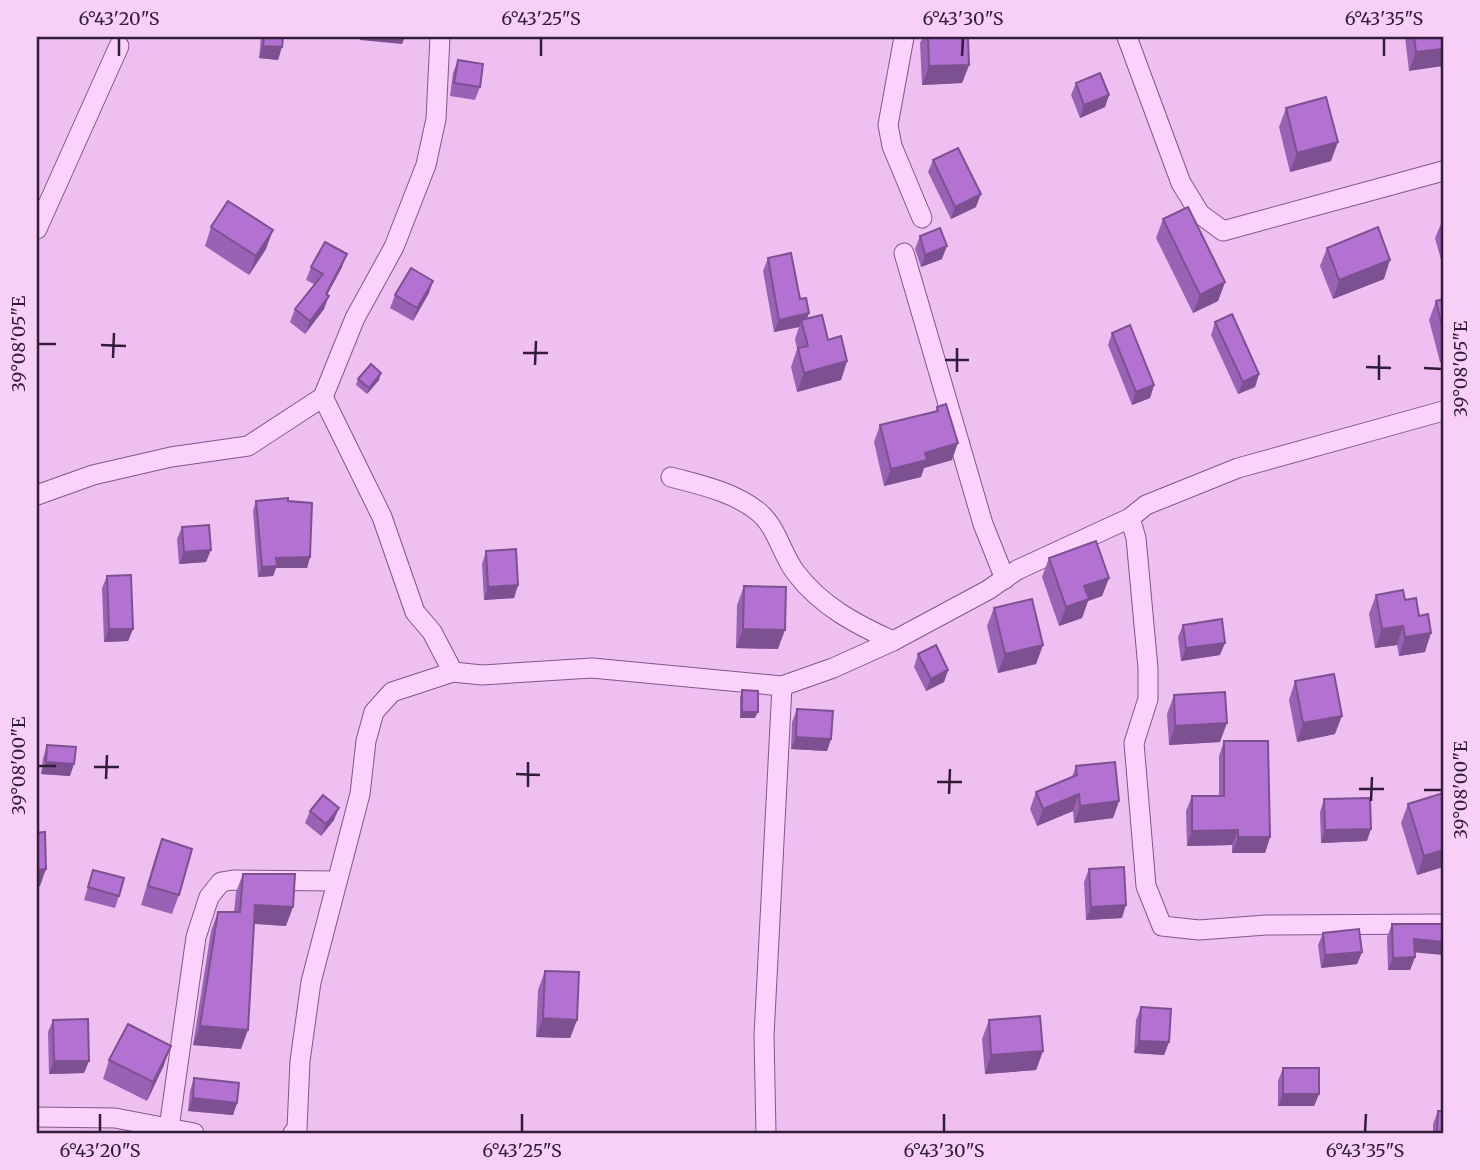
<svg xmlns="http://www.w3.org/2000/svg" width="1480" height="1170" viewBox="0 0 1480 1170" font-family="Merriweather,serif">
  <style>
    .lines { fill: none; stroke-linecap: round; stroke-linejoin: round }
    .minor-casing { stroke: #80568a; stroke-width: 21 }
    .minor { stroke: #fad2fb; stroke-width: 19 }
    .wall { fill: #9a62b4 }
    .shaded-wall { fill: #7d5092 }
    .building { fill: #b372d1; stroke: #7d5092; stroke-width: 2 }
    .ticks { fill: none; stroke: #311c39; stroke-width: 2.5 }
    .neatline { fill: none; stroke: #311c39; stroke-width: 2.5 }
    .ticks-label { font-size: 18px; text-anchor: middle; fill: #311c39 }
  </style>
  <rect width="100%" height="100%" fill="#efbff1"/>
  <g class="lines">
    <g class="minor-casing">
      <g id="minor">
        <polyline points="904,37 888,125 892,146 922,218"/>
        <polyline points="1127,37 1181,183 1200,214 1223,231 1443,171"/>
        <polyline points="37,229 119,46"/>
        <polyline points="904,253 983,524 1005,579"/>
        <polyline points="323,397 382,517 415,612 432,632 453,672"/>
        <path d="M671,477C700,485 731,491 756,510C777,525 781,554 796,573C821,606 857,625 893,641"/>
        <polyline points="37,495 93,475 171,457 248,446 323,397 355,318 394,247 426,165 436,119 440,37"/>
        <polyline points="1130,518 1136,538 1148,668 1148,699 1134,743 1146,886 1162,926 1199,930 1266,925 1443,924"/>
        <polyline points="37,1117 115,1118 194,1133"/>
        <polyline points="169,1128 196,937 209,897 221,882 233,880 337,881"/>
        <polyline points="293,1133 297,1129 300,1061 311,982 360,794 366,741 374,712 392,692 453,672 482,675 592,668 782,686 833,668 893,641 988,590 1017,570 1130,518 1146,505 1238,468 1443,411"/>
        <polyline points="766,1133 764,1036 782,686"/>
      </g>
    </g>
    <use href="#minor" class="minor"/>
  </g>
  <g class="wall">
    <polygon points="261,37 283,37 278,60 259,58"/>
    <polygon points="923,37 968,37 969,65 962,83 922,85 920,43"/>
    <polygon points="1405,37 1443,37 1409,71"/>
    <polygon points="458,60 480,87 475,100 450,96 453,73"/>
    <polygon points="1076,83 1109,95 1105,107 1080,118 1071,95"/>
    <polygon points="1286,108 1331,161 1290,172 1279,127"/>
    <polygon points="933,160 976,207 951,219 928,172"/>
    <polygon points="1163,219 1225,282 1218,301 1193,313 1156,238"/>
    <polygon points="1443,219 1443,267 1435,238"/>
    <polygon points="211,227 266,249 249,275 205,246"/>
    <polygon points="920,236 942,259 921,267 915,249"/>
    <polygon points="1327,248 1384,279 1333,299 1320,266"/>
    <polygon points="768,258 800,299 809,313 807,318 828,340 847,361 841,380 797,392 791,367 797,349 795,339 799,327 774,332 763,271"/>
    <polygon points="311,267 342,267 327,295 324,309 305,334 290,322 295,309 314,284 306,280"/>
    <polygon points="429,293 413,321 390,308 395,295"/>
    <polygon points="1443,299 1443,361 1440,362 1429,320 1436,301"/>
    <polygon points="1215,322 1259,374 1255,387 1238,394 1211,335"/>
    <polygon points="1112,333 1154,385 1150,398 1132,405 1108,345"/>
    <polygon points="358,379 379,380 367,394 356,385"/>
    <polygon points="937,407 952,460 924,468 921,477 884,486 874,442 880,425 935,412"/>
    <polygon points="256,501 288,501 310,557 307,568 276,568 273,576 258,577 253,511"/>
    <polygon points="182,527 206,562 179,564 177,539"/>
    <polygon points="486,551 518,585 514,598 484,600 482,564"/>
    <polygon points="1049,558 1109,578 1102,596 1088,601 1082,618 1059,626 1042,577"/>
    <polygon points="107,576 133,629 128,641 104,642 102,588"/>
    <polygon points="744,586 778,649 736,648 737,605"/>
    <polygon points="1376,595 1405,600 1425,652 1399,656 1397,645 1375,648 1369,614"/>
    <polygon points="994,608 1043,645 1036,664 998,673 987,626"/>
    <polygon points="1183,625 1220,655 1181,661 1178,637"/>
    <polygon points="918,654 948,670 944,682 926,691 914,667"/>
    <polygon points="1295,681 1335,734 1297,742 1289,700"/>
    <polygon points="742,690 755,718 740,718 740,697"/>
    <polygon points="1174,695 1220,742 1169,745 1167,714"/>
    <polygon points="797,709 831,739 827,751 791,749 792,722"/>
    <polygon points="1224,741 1270,837 1265,853 1232,853 1232,845 1187,846 1186,811 1192,796 1219,796 1219,756"/>
    <polygon points="47,745 70,776 41,774 43,758"/>
    <polygon points="1076,766 1119,801 1113,818 1074,823 1073,811 1037,826 1030,809 1036,792 1072,777"/>
    <polygon points="1324,799 1367,841 1321,843 1320,812"/>
    <polygon points="1408,804 1443,867 1417,875 1401,823"/>
    <polygon points="310,811 334,820 321,836 305,823"/>
    <polygon points="162,839 179,895 172,914 141,905 155,858"/>
    <polygon points="1089,869 1122,918 1086,920 1084,882"/>
    <polygon points="93,870 119,896 115,908 84,900"/>
    <polygon points="243,874 286,926 254,924 241,1049 193,1045 211,931 218,912 234,912 236,892"/>
    <polygon points="1392,924 1415,952 1415,957 1410,970 1388,970 1387,937"/>
    <polygon points="1323,933 1362,952 1357,964 1321,968 1318,945"/>
    <polygon points="545,971 577,1020 570,1038 536,1037 538,990"/>
    <polygon points="1141,1007 1169,1042 1164,1055 1134,1053 1136,1020"/>
    <polygon points="53,1020 89,1061 84,1073 49,1074 48,1032"/>
    <polygon points="989,1020 1043,1051 1036,1070 985,1074 982,1039"/>
    <polygon points="109,1060 164,1065 147,1101 103,1079"/>
    <polygon points="1283,1068 1319,1094 1314,1106 1278,1106 1278,1081"/>
    <polygon points="194,1078 237,1103 233,1115 188,1111 190,1091"/>
    <polygon points="1438,1111 1443,1133 1433,1133 1433,1124"/>
  </g>
  <g class="shaded-wall">
    <polygon points="362,37 405,37 402,44 360,40"/>
    <polygon points="263,46 282,47 278,60 259,58"/>
    <polygon points="1443,49 1443,66 1409,71 1416,52"/>
    <polygon points="969,65 962,83 922,85 929,66"/>
    <polygon points="1109,95 1105,107 1080,118 1084,105"/>
    <polygon points="1338,142 1331,161 1290,172 1297,153"/>
    <polygon points="981,194 976,207 951,219 955,207"/>
    <polygon points="273,230 266,249 249,275 256,256"/>
    <polygon points="947,246 942,259 921,267 925,255"/>
    <polygon points="347,254 342,267 321,306 326,294"/>
    <polygon points="1390,260 1384,279 1333,299 1339,280"/>
    <polygon points="433,281 429,293 413,321 417,308"/>
    <polygon points="1225,282 1218,301 1193,313 1200,295"/>
    <polygon points="329,296 324,309 305,334 310,321"/>
    <polygon points="809,313 804,326 801,320 799,327 774,332 779,320"/>
    <polygon points="1443,352 1443,361 1440,362"/>
    <polygon points="847,361 841,380 797,392 804,373"/>
    <polygon points="381,373 379,380 367,394 369,388"/>
    <polygon points="1259,374 1255,387 1238,394 1243,382"/>
    <polygon points="1154,385 1150,398 1132,405 1136,392"/>
    <polygon points="958,443 952,460 924,468 921,477 884,486 891,469 925,453"/>
    <polygon points="211,550 206,562 179,564 184,552"/>
    <polygon points="310,557 307,568 276,568 273,576 258,577 262,567 276,558"/>
    <polygon points="1109,578 1102,596 1088,601 1082,618 1059,626 1066,607 1084,586"/>
    <polygon points="518,585 514,598 484,600 488,587"/>
    <polygon points="1403,626 1397,645 1375,648 1382,629"/>
    <polygon points="109,629 133,629 128,641 104,642"/>
    <polygon points="743,629 785,630 778,649 736,648"/>
    <polygon points="1431,633 1425,652 1399,656 1405,637"/>
    <polygon points="1225,643 1220,655 1181,661 1186,648"/>
    <polygon points="1043,645 1036,664 998,673 1005,654"/>
    <polygon points="948,670 944,682 926,691 931,679"/>
    <polygon points="742,712 758,712 755,718 740,718"/>
    <polygon points="1342,716 1335,734 1297,742 1303,723"/>
    <polygon points="1227,723 1220,742 1169,745 1175,726"/>
    <polygon points="796,737 831,739 827,751 791,749"/>
    <polygon points="46,762 74,764 70,776 41,774"/>
    <polygon points="1079,794 1073,811 1037,826 1043,809"/>
    <polygon points="1119,801 1113,818 1074,823 1080,806"/>
    <polygon points="339,808 334,820 321,836 326,824"/>
    <polygon points="1371,829 1367,841 1321,843 1325,830"/>
    <polygon points="1238,830 1232,845 1187,846 1192,831"/>
    <polygon points="1238,837 1270,837 1265,853 1232,853"/>
    <polygon points="1443,850 1443,867 1417,875 1424,856"/>
    <polygon points="46,869 40,886 37,886 37,870"/>
    <polygon points="255,905 293,907 286,926 248,923"/>
    <polygon points="1126,905 1122,918 1086,920 1091,907"/>
    <polygon points="1414,939 1443,942 1443,955 1410,952"/>
    <polygon points="1362,952 1357,964 1321,968 1325,955"/>
    <polygon points="1415,957 1410,970 1388,970 1393,958"/>
    <polygon points="543,1018 577,1020 570,1038 536,1037"/>
    <polygon points="200,1026 248,1030 241,1049 193,1045"/>
    <polygon points="1139,1041 1169,1042 1164,1055 1134,1053"/>
    <polygon points="171,1046 164,1065 147,1101 153,1082"/>
    <polygon points="1043,1051 1036,1070 985,1074 991,1055"/>
    <polygon points="54,1061 89,1061 84,1073 49,1074"/>
    <polygon points="1283,1094 1319,1094 1314,1106 1278,1106"/>
    <polygon points="193,1098 237,1103 233,1115 188,1111"/>
  </g>
  <g class="building">
    <polygon points="264,37 283,37 282,47 263,46"/>
    <polygon points="928,37 968,37 969,65 929,66"/>
    <polygon points="1414,37 1443,37 1443,49 1416,52"/>
    <polygon points="458,60 483,64 480,87 454,83"/>
    <polygon points="1100,73 1109,95 1084,105 1076,83"/>
    <polygon points="1326,97 1338,142 1297,153 1286,108"/>
    <polygon points="958,148 981,194 955,207 933,160"/>
    <polygon points="228,201 273,230 256,256 211,227"/>
    <polygon points="1188,207 1225,282 1200,295 1163,219"/>
    <polygon points="1378,227 1390,260 1339,280 1327,248"/>
    <polygon points="940,228 947,246 925,255 920,236"/>
    <polygon points="325,242 347,254 326,294 329,296 310,321 295,309 323,274 311,267"/>
    <polygon points="791,253 800,299 806,298 809,313 779,320 768,258"/>
    <polygon points="411,268 433,281 417,308 395,295"/>
    <polygon points="1443,299 1443,331 1436,301"/>
    <polygon points="1232,314 1259,374 1243,382 1215,322"/>
    <polygon points="822,315 828,340 841,336 847,361 804,373 798,348 808,346 801,320"/>
    <polygon points="1130,325 1154,385 1136,392 1112,333"/>
    <polygon points="371,364 381,373 369,388 358,379"/>
    <polygon points="946,404 958,443 925,453 927,460 891,469 880,425 938,411 937,407"/>
    <polygon points="288,498 288,501 312,503 310,557 276,558 277,566 262,567 256,501"/>
    <polygon points="209,525 211,550 184,552 182,527"/>
    <polygon points="1096,541 1109,578 1084,586 1089,599 1066,607 1049,558"/>
    <polygon points="516,549 518,585 488,587 486,551"/>
    <polygon points="131,575 133,629 109,629 107,576"/>
    <polygon points="744,586 786,587 785,630 743,629"/>
    <polygon points="1403,590 1405,600 1416,598 1419,616 1428,614 1431,633 1405,637 1403,626 1382,629 1376,595"/>
    <polygon points="1032,599 1043,645 1005,654 994,608"/>
    <polygon points="1222,619 1225,643 1186,648 1183,625"/>
    <polygon points="936,645 948,670 931,679 918,654"/>
    <polygon points="1334,674 1342,716 1303,723 1295,681"/>
    <polygon points="742,690 758,691 758,712 742,712"/>
    <polygon points="1225,692 1227,723 1175,726 1174,695"/>
    <polygon points="797,709 833,711 831,739 796,737"/>
    <polygon points="1224,741 1268,741 1270,837 1238,837 1238,830 1192,831 1192,796 1224,796"/>
    <polygon points="47,745 76,747 74,764 46,762"/>
    <polygon points="1115,762 1119,801 1080,806 1079,794 1043,809 1036,792 1077,775 1076,766"/>
    <polygon points="1443,793 1443,850 1424,856 1408,804"/>
    <polygon points="323,795 339,808 326,824 310,811"/>
    <polygon points="1370,798 1371,829 1325,830 1324,799"/>
    <polygon points="45,832 46,869 37,870 37,833"/>
    <polygon points="162,839 192,849 179,895 148,886"/>
    <polygon points="1124,867 1126,905 1091,907 1089,869"/>
    <polygon points="93,870 124,878 119,896 88,887"/>
    <polygon points="243,874 295,874 293,907 255,905 248,1030 200,1026 218,912 240,912"/>
    <polygon points="1392,924 1443,924 1443,942 1414,939 1415,957 1393,958"/>
    <polygon points="1359,929 1362,952 1325,955 1323,933"/>
    <polygon points="545,971 579,972 577,1020 543,1018"/>
    <polygon points="1141,1007 1171,1009 1169,1042 1139,1041"/>
    <polygon points="1040,1016 1043,1051 991,1055 989,1020"/>
    <polygon points="88,1019 89,1061 54,1061 53,1020"/>
    <polygon points="128,1024 171,1046 153,1082 109,1060"/>
    <rect x="1283" y="1068" width="36" height="26"/>
    <polygon points="194,1078 239,1083 237,1103 193,1098"/>
    <polygon points="1438,1111 1443,1111 1443,1132 1437,1132"/>
  </g>
  <path class="ticks" d="M119,56V38M541,56V38M962,56L963,38M1384,56V38M38,344H56M101,345L126,346M523,353H548M113,358L114,333M945,360H969M535,365L536,341M1366,367L1391,368M1424,368L1442,369M957,372V348M1379,380V355M38,766H56M94,767H119M516,774L540,775M106,779L107,755M937,782H962M528,787V762M1359,789H1384M1424,790H1442M949,794L950,769M1371,801L1372,777M100,1132V1114M522,1132V1114M944,1132V1114M1365,1132L1366,1114"/>
  <rect width="1480" height="1170" fill="none" stroke="#f7cff7" stroke-width="77"/>
  <rect x="38" y="38" width="1404" height="1094" class="neatline"/>
  <g class="ticks-label">
    <text x="119" y="25">6°43'20"S</text>
    <text x="541" y="25">6°43'25"S</text>
    <text x="963" y="25">6°43'30"S</text>
    <text x="1384" y="25">6°43'35"S</text>
    <text transform="translate(19 344) rotate(-90)" y="6">39°08'05"E</text>
    <text transform="translate(1461 369) rotate(-90)" y="6">39°08'05"E</text>
    <text transform="translate(19 766) rotate(-90)" y="6">39°08'00"E</text>
    <text transform="translate(1461 790) rotate(-90)" y="6">39°08'00"E</text>
    <text x="100" y="1157">6°43'20"S</text>
    <text x="522" y="1157">6°43'25"S</text>
    <text x="944" y="1157">6°43'30"S</text>
    <text x="1365" y="1157">6°43'35"S</text>
  </g>
</svg>
